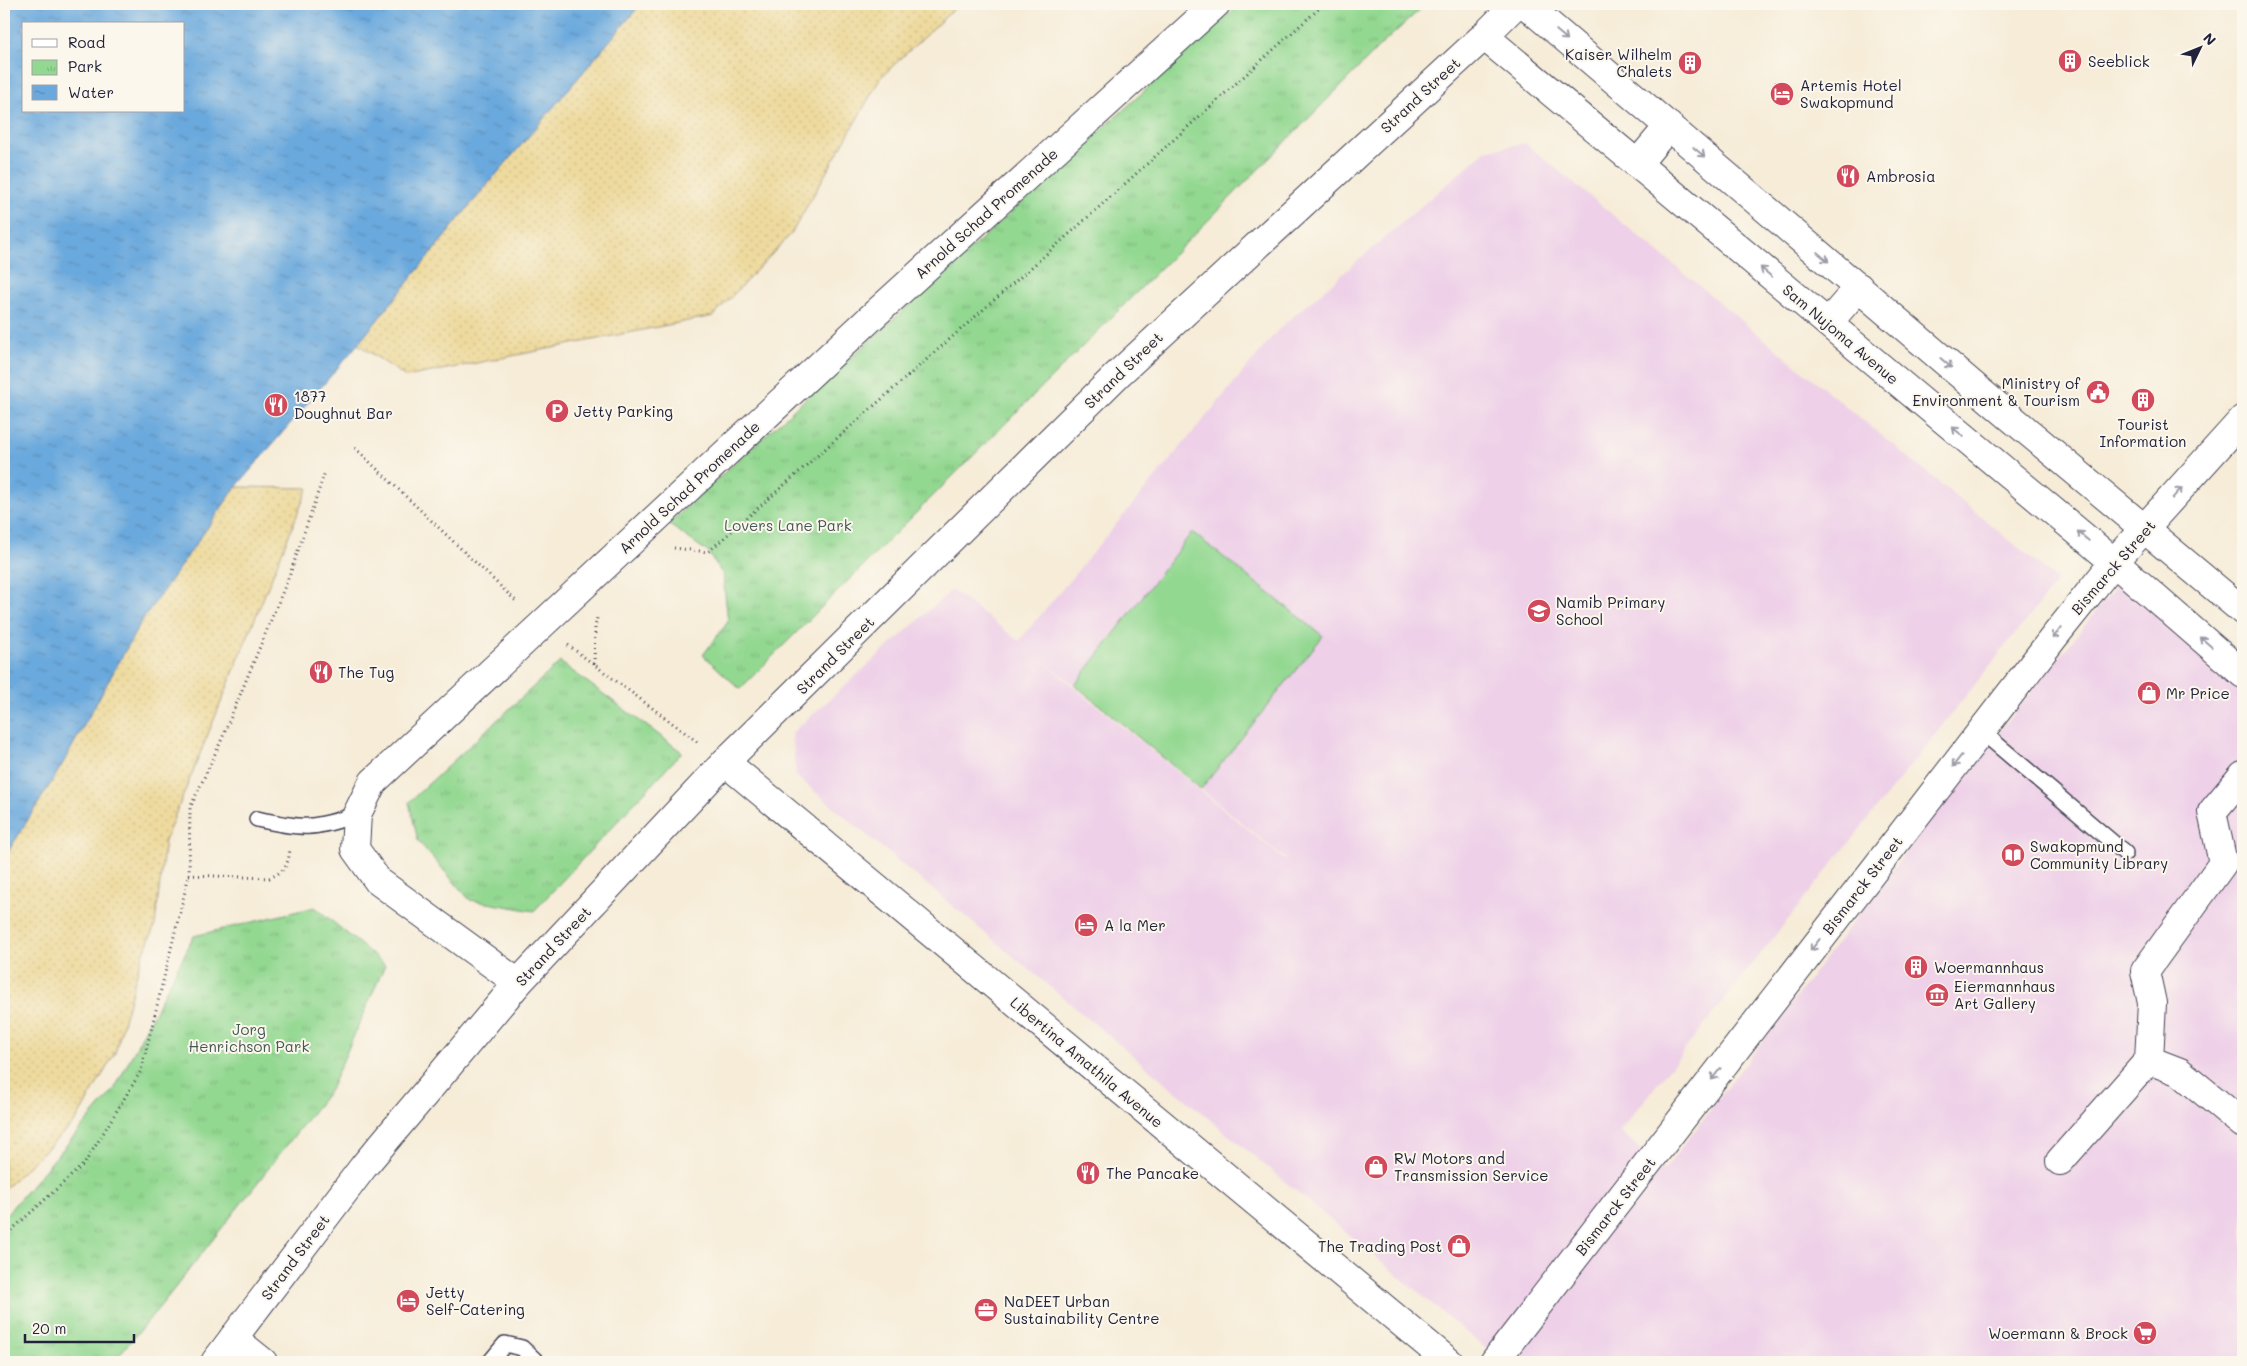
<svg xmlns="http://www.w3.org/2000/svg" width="2247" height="1366" viewBox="0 0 2247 1366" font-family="Mali,sans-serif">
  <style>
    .built { fill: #eed0e8; fill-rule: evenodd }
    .green { fill: #93d891; stroke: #5a7d66 }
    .sand { fill: url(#sand-dots); stroke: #887e6c }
    .park { fill: url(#park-tufts); stroke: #5a7d66 }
    .water { fill: url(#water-ripples); stroke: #46668c; fill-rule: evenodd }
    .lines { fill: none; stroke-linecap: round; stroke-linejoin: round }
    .lane-casing { stroke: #424053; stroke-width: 18 }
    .street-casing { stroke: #424053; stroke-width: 30 }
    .path { stroke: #424053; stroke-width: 3; stroke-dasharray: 1 4; stroke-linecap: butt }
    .lane { stroke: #fff; stroke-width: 15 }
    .street { stroke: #fff; stroke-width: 28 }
    .oneway { stroke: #9c9ca7 }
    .labels { text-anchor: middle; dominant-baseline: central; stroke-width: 4; stroke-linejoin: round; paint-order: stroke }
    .poi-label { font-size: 15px; fill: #22223b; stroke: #fbf7ec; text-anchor: start }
    .street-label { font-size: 15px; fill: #22223b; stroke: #fbf7ec }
    .park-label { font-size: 15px; fill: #445955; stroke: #fbf7ec }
  </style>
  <defs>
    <pattern id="sand-dots" width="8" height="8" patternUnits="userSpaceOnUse" patternTransform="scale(1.25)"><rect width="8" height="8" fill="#eeda9e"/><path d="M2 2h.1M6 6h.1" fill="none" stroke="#ccbb89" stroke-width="1.8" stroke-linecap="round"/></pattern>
    <pattern id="park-tufts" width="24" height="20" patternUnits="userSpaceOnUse" patternTransform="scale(1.25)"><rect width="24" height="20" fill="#93d891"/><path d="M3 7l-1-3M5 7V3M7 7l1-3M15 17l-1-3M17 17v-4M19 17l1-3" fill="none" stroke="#7eb97e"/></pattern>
    <pattern id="water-ripples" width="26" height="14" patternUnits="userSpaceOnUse" patternTransform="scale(1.25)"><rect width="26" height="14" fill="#6ba9dd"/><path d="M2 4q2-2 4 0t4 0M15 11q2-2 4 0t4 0" fill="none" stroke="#5889b4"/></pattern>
  </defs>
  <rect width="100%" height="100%" fill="#fbf7ec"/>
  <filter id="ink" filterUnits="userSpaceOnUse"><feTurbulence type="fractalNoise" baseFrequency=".02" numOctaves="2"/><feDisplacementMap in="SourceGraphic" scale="10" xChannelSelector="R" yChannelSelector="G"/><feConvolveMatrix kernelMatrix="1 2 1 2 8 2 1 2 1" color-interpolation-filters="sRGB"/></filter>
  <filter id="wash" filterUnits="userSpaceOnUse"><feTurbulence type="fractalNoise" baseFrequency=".0096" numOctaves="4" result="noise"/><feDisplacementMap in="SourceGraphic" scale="20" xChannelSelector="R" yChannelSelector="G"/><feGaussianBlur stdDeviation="1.12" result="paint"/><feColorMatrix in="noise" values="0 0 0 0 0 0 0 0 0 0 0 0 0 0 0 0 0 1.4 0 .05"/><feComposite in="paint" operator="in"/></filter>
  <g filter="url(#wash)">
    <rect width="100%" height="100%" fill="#f6ecd8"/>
    <path class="built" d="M1525,143L2058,580L1620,1131L1664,1171L1965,774L2118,584L2243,686V1362H1502L796,776L792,733L952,590L1019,641L1279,329L1485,151ZM1039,658L1075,685L1286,859L1285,860Z"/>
    <polygon class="green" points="1192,532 1323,636 1201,789 1075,685"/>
    <g class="sand">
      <polygon points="641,4 959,4 881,77 791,234 713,316 406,377 358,344 471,204"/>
      <polygon points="236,487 308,488 165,840 155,925 140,962 115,1053 75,1122 4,1189 4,858 62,765 141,622"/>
    </g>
    <g class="park">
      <polygon points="1240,4 1426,4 1381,45 1166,263 740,689 703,655 728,622 723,575 708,552 668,524"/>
      <polygon points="560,662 682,752 534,911 470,900 418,841 409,802"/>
      <polygon points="315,907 385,965 330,1090 163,1303 113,1362 4,1362 4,1217 114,1090 194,936"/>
    </g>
    <path class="water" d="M4,4H641L471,204L358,344L236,487L141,622L62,765L4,858ZM24,24H184V111H24Z"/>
  </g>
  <g filter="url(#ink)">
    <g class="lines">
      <g class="lane-casing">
        <g id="lane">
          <polyline points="1980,730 2125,853"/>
          <path d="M257,819C301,829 314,830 357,814"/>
          <polyline points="490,1362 505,1344 522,1348 537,1362"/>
        </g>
      </g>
      <g class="street-casing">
        <g id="street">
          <polyline points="1525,4 2009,416 2243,611"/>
          <polyline points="1484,36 2114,562 2243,674"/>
          <polyline points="1637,164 1669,126"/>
          <polyline points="1828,323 1859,287"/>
          <polyline points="725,762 1449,1362"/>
          <polyline points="2243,775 2212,812 2223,863 2145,971 2152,1003 2149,1060 2180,1072 2243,1124"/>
          <polyline points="518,983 378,881 355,849 357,814 373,782 875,314 1216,4"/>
          <polyline points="2060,1161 2149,1060"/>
          <polyline points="233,1338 263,1362"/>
          <polyline points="215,1362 364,1166 518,983 725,762 1117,375 1484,36 1516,4"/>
          <polyline points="1494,1362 2054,637 2114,562 2243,419"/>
        </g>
      </g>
      <g class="path">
        <polyline points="355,448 518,603"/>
        <polyline points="674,548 708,552 1076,228 1324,4"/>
        <polyline points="568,645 699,743"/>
        <polyline points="594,664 595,627 597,618"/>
        <path d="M189,875L269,878C284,872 288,866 290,850"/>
        <polyline points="4,1237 85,1163 141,1071 189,875 190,808 221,741 290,574 325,472"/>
      </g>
      <use href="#lane" class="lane"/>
      <use href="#street" class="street"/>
    </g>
    <defs><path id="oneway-shaft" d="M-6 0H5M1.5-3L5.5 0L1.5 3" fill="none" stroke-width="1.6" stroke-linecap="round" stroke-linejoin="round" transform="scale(1.25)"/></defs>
    <g class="oneway">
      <use href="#oneway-shaft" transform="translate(1562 35) rotate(40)"/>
      <use href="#oneway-shaft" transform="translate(1699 152) rotate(40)"/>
      <use href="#oneway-shaft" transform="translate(1823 257) rotate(40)"/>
      <use href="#oneway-shaft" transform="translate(1766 272) rotate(-140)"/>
      <use href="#oneway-shaft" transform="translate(1946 363) rotate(41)"/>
      <use href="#oneway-shaft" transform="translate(1958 432) rotate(-140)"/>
      <use href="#oneway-shaft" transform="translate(2177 493) rotate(-48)"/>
      <use href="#oneway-shaft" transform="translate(2083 536) rotate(-140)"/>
      <use href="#oneway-shaft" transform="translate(2057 633) rotate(129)"/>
      <use href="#oneway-shaft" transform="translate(2206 642) rotate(-139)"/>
      <use href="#oneway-shaft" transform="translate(1957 761) rotate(128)"/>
      <use href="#oneway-shaft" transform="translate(1815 945) rotate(128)"/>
      <use href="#oneway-shaft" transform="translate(1716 1074) rotate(128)"/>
    </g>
  </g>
  <defs>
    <g id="building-disc" transform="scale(1.25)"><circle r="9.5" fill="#d1495b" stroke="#fbf7ec"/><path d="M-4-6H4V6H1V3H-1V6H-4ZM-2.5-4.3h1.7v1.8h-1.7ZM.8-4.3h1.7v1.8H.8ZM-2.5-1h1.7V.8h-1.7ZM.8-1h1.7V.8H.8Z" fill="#fff"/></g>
    <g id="hotel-disc" transform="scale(1.25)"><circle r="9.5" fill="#d1495b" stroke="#fbf7ec"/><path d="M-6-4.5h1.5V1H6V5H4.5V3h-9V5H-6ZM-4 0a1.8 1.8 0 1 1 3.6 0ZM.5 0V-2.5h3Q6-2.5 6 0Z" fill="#fff"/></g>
    <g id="restaurant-disc" transform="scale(1.25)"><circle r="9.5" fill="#d1495b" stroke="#fbf7ec"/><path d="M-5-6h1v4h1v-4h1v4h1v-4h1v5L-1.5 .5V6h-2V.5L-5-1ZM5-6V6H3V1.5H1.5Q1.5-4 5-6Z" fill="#fff"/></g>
    <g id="civic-disc" transform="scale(1.25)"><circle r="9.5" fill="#d1495b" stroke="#fbf7ec"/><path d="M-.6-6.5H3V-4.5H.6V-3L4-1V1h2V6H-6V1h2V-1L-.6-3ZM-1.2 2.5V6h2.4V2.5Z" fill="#fff"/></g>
    <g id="parking-disc" transform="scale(1.25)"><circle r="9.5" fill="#d1495b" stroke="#fbf7ec"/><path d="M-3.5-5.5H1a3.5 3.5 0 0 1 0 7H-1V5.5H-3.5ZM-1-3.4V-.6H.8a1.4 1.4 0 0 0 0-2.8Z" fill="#fff"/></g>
    <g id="school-disc" transform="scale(1.25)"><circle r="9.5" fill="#d1495b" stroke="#fbf7ec"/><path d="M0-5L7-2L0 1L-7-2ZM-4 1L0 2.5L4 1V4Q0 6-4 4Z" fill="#fff"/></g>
    <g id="shop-disc" transform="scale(1.25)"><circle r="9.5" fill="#d1495b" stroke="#fbf7ec"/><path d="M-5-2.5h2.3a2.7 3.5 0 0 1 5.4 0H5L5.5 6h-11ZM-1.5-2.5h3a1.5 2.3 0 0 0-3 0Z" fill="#fff"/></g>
    <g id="library-disc" transform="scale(1.25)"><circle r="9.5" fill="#d1495b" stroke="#fbf7ec"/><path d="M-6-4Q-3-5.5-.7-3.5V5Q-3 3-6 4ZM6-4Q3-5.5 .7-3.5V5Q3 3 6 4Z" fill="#fff"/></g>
    <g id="museum-disc" transform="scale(1.25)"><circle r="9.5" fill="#d1495b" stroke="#fbf7ec"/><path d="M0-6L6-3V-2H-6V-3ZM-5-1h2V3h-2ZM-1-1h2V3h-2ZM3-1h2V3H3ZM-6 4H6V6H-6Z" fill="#fff"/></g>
    <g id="office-disc" transform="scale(1.25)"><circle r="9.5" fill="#d1495b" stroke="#fbf7ec"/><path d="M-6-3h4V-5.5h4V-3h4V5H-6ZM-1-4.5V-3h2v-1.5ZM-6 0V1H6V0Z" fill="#fff"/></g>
    <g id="supermarket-disc" transform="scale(1.25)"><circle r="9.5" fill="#d1495b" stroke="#fbf7ec"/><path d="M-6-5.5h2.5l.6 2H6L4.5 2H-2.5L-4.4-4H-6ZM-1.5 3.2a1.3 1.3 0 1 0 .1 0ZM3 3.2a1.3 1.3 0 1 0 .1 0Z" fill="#fff"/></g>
  </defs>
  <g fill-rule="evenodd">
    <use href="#building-disc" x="2070" y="61"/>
    <use href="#building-disc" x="1690" y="63"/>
    <use href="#hotel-disc" x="1782" y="94"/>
    <use href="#restaurant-disc" x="1848" y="176"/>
    <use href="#civic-disc" x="2098" y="392"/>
    <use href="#building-disc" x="2143" y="400"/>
    <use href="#restaurant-disc" x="276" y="405"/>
    <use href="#parking-disc" x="557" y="411"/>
    <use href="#school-disc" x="1539" y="611"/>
    <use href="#restaurant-disc" x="321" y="672"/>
    <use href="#shop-disc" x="2149" y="693"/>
    <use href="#library-disc" x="2013" y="855"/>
    <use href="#hotel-disc" x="1086" y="925"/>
    <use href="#building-disc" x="1916" y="967"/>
    <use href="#museum-disc" x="1937" y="995"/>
    <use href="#shop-disc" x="1376" y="1167"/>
    <use href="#restaurant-disc" x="1088" y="1173"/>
    <use href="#shop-disc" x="1459" y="1246"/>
    <use href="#hotel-disc" x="408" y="1301"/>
    <use href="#office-disc" x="986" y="1310"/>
    <use href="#supermarket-disc" x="2145" y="1333"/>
  </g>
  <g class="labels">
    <g class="poi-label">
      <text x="1672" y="54" text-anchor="end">Kaiser Wilhelm<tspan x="1672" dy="17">Chalets</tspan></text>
      <text x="2088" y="61">Seeblick</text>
      <text x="1800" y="85">Artemis Hotel<tspan x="1800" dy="17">Swakopmund</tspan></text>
      <text x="1866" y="176">Ambrosia</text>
      <text x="2080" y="383" text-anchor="end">Ministry of<tspan x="2080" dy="17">Environment &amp; Tourism</tspan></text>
      <text x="294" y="396">1877<tspan x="294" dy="17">Doughnut Bar</tspan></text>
      <text x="574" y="411">Jetty Parking</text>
      <text x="2143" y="424" text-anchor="middle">Tourist<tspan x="2143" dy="17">Information</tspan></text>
      <text x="1556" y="602">Namib Primary<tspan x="1556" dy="17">School</tspan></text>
      <text x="338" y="672">The Tug</text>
      <text x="2166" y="693">Mr Price</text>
      <text x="2030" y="846">Swakopmund<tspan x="2030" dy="17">Community Library</tspan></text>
      <text x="1104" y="925">A la Mer</text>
      <text x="1934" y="967">Woermannhaus</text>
      <text x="1954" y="986">Eiermannhaus<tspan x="1954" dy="17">Art Gallery</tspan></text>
      <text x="1394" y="1158">RW Motors and<tspan x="1394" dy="17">Transmission Service</tspan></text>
      <text x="1106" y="1173">The Pancake</text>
      <text x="1442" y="1246" text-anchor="end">The Trading Post</text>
      <text x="426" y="1292">Jetty<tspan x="426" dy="17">Self-Catering</tspan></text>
      <text x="1004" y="1301">NaDEET Urban<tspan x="1004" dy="17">Sustainability Centre</tspan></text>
      <text x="2128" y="1333" text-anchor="end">Woermann &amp; Brock</text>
    </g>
    <g class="street-label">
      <text transform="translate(1420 95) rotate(-43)">Strand Street</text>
      <text transform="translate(986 213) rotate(-42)">Arnold Schad Promenade</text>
      <text transform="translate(1841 334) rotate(40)">Sam Nujoma Avenue</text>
      <text transform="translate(1123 370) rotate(-44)">Strand Street</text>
      <text transform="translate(689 487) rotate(-43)">Arnold Schad Promenade</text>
      <text transform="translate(2113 567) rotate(-49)">Bismarck Street</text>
      <text transform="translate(835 655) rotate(-45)">Strand Street</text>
      <text transform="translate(1862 885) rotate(-52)">Bismarck Street</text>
      <text transform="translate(553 946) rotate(-47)">Strand Street</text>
      <text transform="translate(1087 1062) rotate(40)">Libertina Amathila Avenue</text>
      <text transform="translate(1615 1206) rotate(-52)">Bismarck Street</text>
      <text transform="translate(295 1257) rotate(-53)">Strand Street</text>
    </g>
    <g class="park-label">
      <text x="788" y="525">Lovers Lane Park</text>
      <text x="249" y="1029">Jorg<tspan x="249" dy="17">Henrichson Park</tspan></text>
    </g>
  </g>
  <rect width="2247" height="1366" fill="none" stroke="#fbf7ec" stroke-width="20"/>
  <rect x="22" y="22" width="162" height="90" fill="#fbf7ec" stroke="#a4a2a5"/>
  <rect x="32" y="39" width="25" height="8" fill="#ffffff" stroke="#a4a2a5"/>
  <text x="68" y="48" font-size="15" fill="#22223b">Road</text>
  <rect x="32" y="60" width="25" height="15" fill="url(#park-tufts)" stroke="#a4a2a5"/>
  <text x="68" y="72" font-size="15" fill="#22223b">Park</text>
  <rect x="32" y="85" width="25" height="15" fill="url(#water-ripples)" stroke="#a4a2a5"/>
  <text x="68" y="98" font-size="15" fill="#22223b">Water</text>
  <g transform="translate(2200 48) rotate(47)" stroke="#fbf7ec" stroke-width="4" paint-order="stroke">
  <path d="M0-4L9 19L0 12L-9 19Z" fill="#22223b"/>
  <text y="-8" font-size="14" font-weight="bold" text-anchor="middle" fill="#22223b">N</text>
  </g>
  <path d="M25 1334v8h109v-8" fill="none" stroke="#22223b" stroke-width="2.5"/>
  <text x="32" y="1334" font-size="15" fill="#22223b" stroke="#fbf7ec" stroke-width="4" paint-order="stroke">20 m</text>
</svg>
